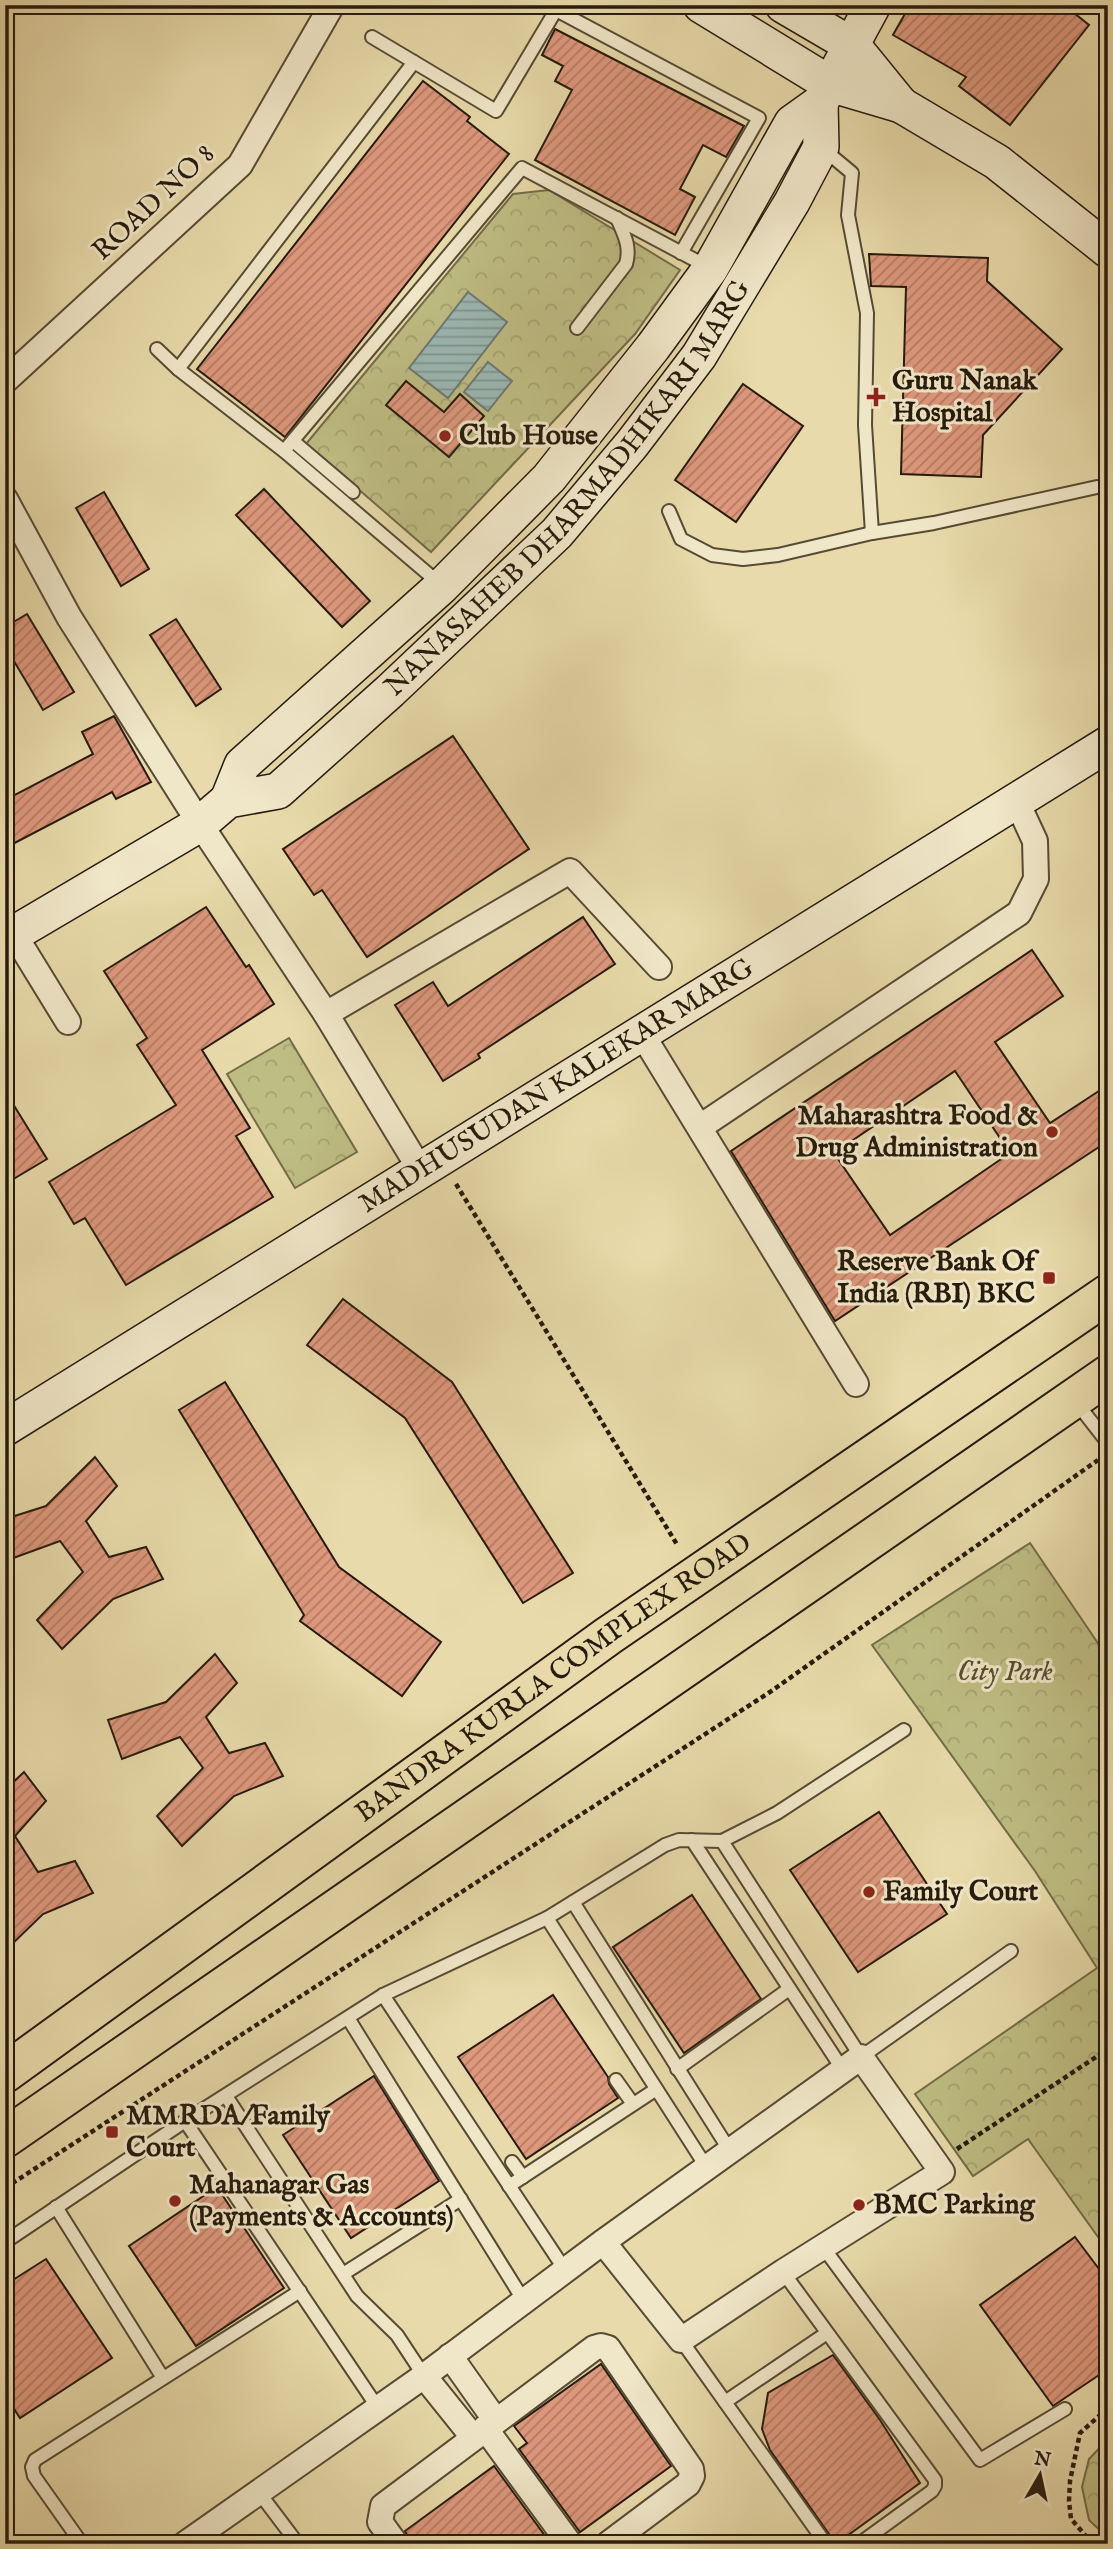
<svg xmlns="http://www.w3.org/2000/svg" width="1113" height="2549" viewBox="0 0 1113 2549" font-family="'IM FELL English',serif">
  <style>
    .forest { fill: url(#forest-crowns); stroke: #726c48; stroke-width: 2 }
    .water { fill: url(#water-rules); stroke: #6c7971; stroke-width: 2 }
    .building { fill: url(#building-hatch); stroke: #261b0c; stroke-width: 2; fill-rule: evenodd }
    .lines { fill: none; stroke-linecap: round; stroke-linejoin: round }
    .lane-casing { stroke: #564b34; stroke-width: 16 }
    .street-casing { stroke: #564b34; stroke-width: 28 }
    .secondary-casing { stroke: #261b0c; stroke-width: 38 }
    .primary-casing { stroke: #261b0c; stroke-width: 42 }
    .path { stroke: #261b0c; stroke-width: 4.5; stroke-dasharray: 5 3.5; stroke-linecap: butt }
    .lane { stroke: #f0e7c8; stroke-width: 12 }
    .street { stroke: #f0e7c8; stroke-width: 24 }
    .secondary { stroke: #f0e7c8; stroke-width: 35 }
    .primary { stroke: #e8daaa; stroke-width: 38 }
    .poi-dot { fill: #8f2418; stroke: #f0e7c8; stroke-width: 2.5 }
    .labels { text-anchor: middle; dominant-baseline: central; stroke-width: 6; stroke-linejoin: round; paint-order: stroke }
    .street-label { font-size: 28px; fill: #261b0c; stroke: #f0e7c8 }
    .poi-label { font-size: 28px; font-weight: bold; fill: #261b0c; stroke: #f0e7c8; text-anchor: start }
    .park-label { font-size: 28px; font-style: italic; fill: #544c30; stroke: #f0e7c8 }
  </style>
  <defs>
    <pattern id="forest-crowns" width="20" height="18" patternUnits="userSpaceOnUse" patternTransform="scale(1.75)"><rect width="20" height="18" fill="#bebd83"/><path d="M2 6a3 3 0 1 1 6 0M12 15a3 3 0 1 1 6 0" fill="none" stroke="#a3a270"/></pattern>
    <pattern id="water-rules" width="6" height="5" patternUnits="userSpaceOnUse" patternTransform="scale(1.75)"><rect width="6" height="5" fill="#9bb8b4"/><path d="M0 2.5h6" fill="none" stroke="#7e9591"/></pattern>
    <pattern id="building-hatch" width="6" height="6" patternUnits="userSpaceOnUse" patternTransform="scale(1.75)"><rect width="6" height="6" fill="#de987c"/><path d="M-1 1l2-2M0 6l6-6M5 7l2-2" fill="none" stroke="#b47b64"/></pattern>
  </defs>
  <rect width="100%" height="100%" fill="#e8daaa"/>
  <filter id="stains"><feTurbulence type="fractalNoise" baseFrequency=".00286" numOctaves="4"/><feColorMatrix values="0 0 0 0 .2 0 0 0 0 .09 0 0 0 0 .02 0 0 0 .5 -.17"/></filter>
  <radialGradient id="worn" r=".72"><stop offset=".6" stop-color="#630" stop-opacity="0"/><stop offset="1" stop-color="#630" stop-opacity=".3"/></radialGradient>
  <g class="forest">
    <polygon points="549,190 680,270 635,334 431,552 306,444 513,194"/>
    <polygon points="289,1038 357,1152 295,1188 227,1074"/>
    <polygon points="1030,1543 1108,1658 1108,2251 1028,2139 973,2176 915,2094 1097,1968 1035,1871 872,1645"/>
    <polygon points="1108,2439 1108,2538 1089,2520 1082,2487 1089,2459"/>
  </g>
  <g class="water">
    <polygon points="468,292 507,322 448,398 409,368"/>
    <polygon points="488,362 512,381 488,411 464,392"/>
  </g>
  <g class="building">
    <polygon points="910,5 1064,5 1089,25 1010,125 959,86 966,77 893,35"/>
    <polygon points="555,29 744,126 726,157 703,145 680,189 695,197 675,235 535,160 572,90 555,81 563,66 542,55"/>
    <polygon points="423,81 470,117 467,121 509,154 285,437 197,369"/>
    <polygon points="869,254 988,258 987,281 1062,349 983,435 981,477 901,474 906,287 871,286"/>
    <polygon points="406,381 444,412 460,394 484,416 449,457 386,405"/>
    <polygon points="743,384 803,426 736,522 675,480"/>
    <polygon points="264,489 370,601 342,627 236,515"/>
    <polygon points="104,492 149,569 121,586 76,508"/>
    <polygon points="27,614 74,692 43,710 5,646 5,627"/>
    <polygon points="176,619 221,689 196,706 150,635"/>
    <polygon points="114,716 151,782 116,799 112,792 5,848 5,800 93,754 82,732"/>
    <polygon points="453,736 529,849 367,957 322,890 314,895 283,849"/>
    <polygon points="206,907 246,967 249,965 274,1004 202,1050 250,1128 236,1136 273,1197 126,1285 85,1218 74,1224 49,1182 176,1105 137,1045 147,1038 104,971"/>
    <polygon points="583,917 615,964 478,1054 480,1058 443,1081 395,1005 433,982 448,1006"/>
    <path d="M1032,950L1063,996L995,1042L1050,1123L1108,1085V1141L835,1321L731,1151ZM955,1071L1010,1153L890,1235L834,1153Z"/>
    <polygon points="5,1091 47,1159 5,1184"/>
    <polygon points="343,1299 452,1382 573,1573 523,1603 405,1418 307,1345"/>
    <polygon points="225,1382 339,1567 441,1642 402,1696 300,1621 304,1615 179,1410"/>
    <polygon points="95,1457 117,1486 86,1521 109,1557 146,1547 163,1579 113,1599 62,1649 37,1620 83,1572 60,1541 5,1561 5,1519 46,1506"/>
    <polygon points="215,1654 237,1683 206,1717 229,1753 265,1743 283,1776 234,1796 182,1846 157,1816 203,1768 180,1737 122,1759 108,1720 166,1702"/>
    <polygon points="24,1772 46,1801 15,1836 38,1872 75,1861 93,1893 43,1914 5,1951 5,1790"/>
    <polygon points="879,1812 947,1914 858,1972 790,1870"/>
    <polygon points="692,1895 761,1999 684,2053 613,1947"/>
    <polygon points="553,1995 608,2077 609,2084 618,2098 526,2159 458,2057"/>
    <polygon points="374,2076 439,2181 351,2238 283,2135"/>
    <polygon points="217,2187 284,2288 196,2346 129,2246"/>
    <polygon points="1075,2237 1108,2281 1108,2369 1053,2406 980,2305"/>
    <polygon points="46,2259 112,2358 20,2418 5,2395 5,2285"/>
    <polygon points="833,2355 880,2420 920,2483 836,2544 770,2450 762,2429 768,2393"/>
    <polygon points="601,2364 671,2466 580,2532 519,2449 527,2443 514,2426"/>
    <polygon points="494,2466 551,2544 411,2544 405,2531"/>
  </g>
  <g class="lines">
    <g class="lane-casing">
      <g id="lane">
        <polyline points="372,37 414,62"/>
        <polyline points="822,148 852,173 848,215 867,313 865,425 872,533"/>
        <path d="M577,328L626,264C631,246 624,235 617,218"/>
        <polyline points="157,349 178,369"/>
        <polyline points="293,441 353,492"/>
        <polyline points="284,451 178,369 414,62 496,111 556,10 759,118 681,253"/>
        <polyline points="669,511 681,539 712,555 743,559 778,555 872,533 934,523 1097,487"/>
        <polyline points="440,584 284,451 522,168 710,268"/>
        <polyline points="1076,1402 1108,1443"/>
        <polyline points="692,1840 843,2070"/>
        <polyline points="722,1841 861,2057 1011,1951"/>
        <polyline points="573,1902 730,2151"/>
        <polyline points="547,1918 707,2168"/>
        <polyline points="383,1995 565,2270"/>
        <polyline points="348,2018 524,2301"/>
        <polyline points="677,2069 789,1989"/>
        <polyline points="616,2080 633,2104"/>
        <polyline points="226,2096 357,2296 397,2335 424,2376"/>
        <polyline points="185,2121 378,2408"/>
        <polyline points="512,2162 523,2177"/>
        <polyline points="509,2186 655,2090"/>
        <polyline points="56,2207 163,2378"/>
        <polyline points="5,2242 185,2121 383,1995 547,1918 665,1845 679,1840 722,1841 777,1813 904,1730"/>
        <polyline points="823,2247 980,2460 1065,2409"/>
        <polyline points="783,2272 935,2480 935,2486 932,2491 859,2544"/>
        <polyline points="343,2274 461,2199"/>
        <polyline points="681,2340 826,2544"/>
        <polyline points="725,2402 827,2333"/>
        <polyline points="258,2491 298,2544"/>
        <polyline points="82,2544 34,2476 32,2467 35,2460 300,2291"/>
      </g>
    </g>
    <g class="street-casing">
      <g id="street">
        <polyline points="5,381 240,165 332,5"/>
        <polyline points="5,499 69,617 200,824 326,1014 421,1171"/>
        <polyline points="14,934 68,1022"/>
        <polyline points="326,1014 570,871 659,967"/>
        <polyline points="642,1034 856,1384"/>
        <polyline points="700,1127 1019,913 1036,879 1035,841 1016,800"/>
        <polyline points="450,2356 496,2421"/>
        <polyline points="424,2376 473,2437"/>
        <polyline points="485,2428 570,2544"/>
        <polyline points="185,2544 424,2376 603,2242 861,2057 942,2172 783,2272 681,2340 603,2242"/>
        <polyline points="396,2544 380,2522 383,2506 594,2348 601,2346 608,2348 691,2469 692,2476 688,2484 608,2544"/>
      </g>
    </g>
    <g class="secondary-casing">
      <g id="secondary">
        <polyline points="701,5 830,84 901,105 997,162 1108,250"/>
        <polyline points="783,5 853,46 901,105"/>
        <polyline points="228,800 242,765 442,586 549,478 653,347 710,269 792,123 820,103 873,5"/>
        <path id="s1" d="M5,939L200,824L228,800L278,791L390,691L557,533L632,444L699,356L792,202L821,147L820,103"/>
        <path id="s2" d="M5,1428L1108,744"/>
      </g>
    </g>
    <g class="primary-casing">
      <g id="primary">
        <path id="s3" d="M5,2073L608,1636L1108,1294"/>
        <polyline points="5,2138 1108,1375"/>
      </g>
    </g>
    <g class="path">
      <polyline points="456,1184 678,1546"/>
      <polyline points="957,2149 1108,2049"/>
      <polyline points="5,2188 770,1692 1098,1460"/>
      <polyline points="1093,2544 1071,2519 1069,2501 1070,2481 1080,2433 1108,2408"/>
    </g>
    <use href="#lane" class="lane"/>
    <use href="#street" class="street"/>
    <use href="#secondary" class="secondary"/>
    <use href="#primary" class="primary"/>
  </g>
  <g class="poi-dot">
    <path d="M872.5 386.5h7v7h7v7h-7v7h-7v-7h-7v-7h7z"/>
    <circle cx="445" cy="436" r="7"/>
    <circle cx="1052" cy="1132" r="7"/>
    <rect x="1042" y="1271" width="14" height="14" rx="3.5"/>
    <circle cx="869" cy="1892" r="7"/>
    <rect x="105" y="2125" width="14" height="14" rx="3.5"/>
    <circle cx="175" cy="2201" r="7"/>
    <circle cx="859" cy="2205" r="7"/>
  </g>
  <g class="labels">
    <g class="street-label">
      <text transform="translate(154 203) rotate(-43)">ROAD NO 8</text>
      <text stroke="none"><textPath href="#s1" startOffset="735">NANASAHEB DHARMADHIKARI MARG</textPath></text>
      <text stroke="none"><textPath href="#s2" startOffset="649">MADHUSUDAN KALEKAR MARG</textPath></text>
      <text stroke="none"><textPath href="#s3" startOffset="676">BANDRA KURLA COMPLEX ROAD</textPath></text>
    </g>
    <g class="poi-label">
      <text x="892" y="381">Guru Nanak<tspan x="892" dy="32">Hospital</tspan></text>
      <text x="459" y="436">Club House</text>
      <text x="1038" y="1116" text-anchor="end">Maharashtra Food &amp;<tspan x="1038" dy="32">Drug Administration</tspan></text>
      <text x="1035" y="1262" text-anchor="end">Reserve Bank Of<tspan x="1035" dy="32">India (RBI) BKC</tspan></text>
      <text x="883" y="1892">Family Court</text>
      <text x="126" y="2116">MMRDA/Family<tspan x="126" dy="32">Court</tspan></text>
      <text x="189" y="2185">Mahanagar Gas<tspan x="189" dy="32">(Payments &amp; Accounts)</tspan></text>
      <text x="873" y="2205">BMC Parking</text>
    </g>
    <g class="park-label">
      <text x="1005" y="1672">City Park</text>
    </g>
  </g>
  <rect width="1113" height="2549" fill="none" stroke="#e8daaa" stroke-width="28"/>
  <rect x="7" y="7" width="1099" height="2535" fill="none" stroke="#261b0c" stroke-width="3.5"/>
  <rect x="14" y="14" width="1085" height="2521" fill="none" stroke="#261b0c" stroke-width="2"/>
  <g transform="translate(1040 2475) rotate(9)" stroke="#f0e7c8" stroke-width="5" paint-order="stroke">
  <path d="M0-5L12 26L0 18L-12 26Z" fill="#261b0c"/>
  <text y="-10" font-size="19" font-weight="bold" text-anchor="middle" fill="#261b0c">N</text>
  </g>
  <rect width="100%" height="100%" filter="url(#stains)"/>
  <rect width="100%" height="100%" fill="url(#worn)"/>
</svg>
